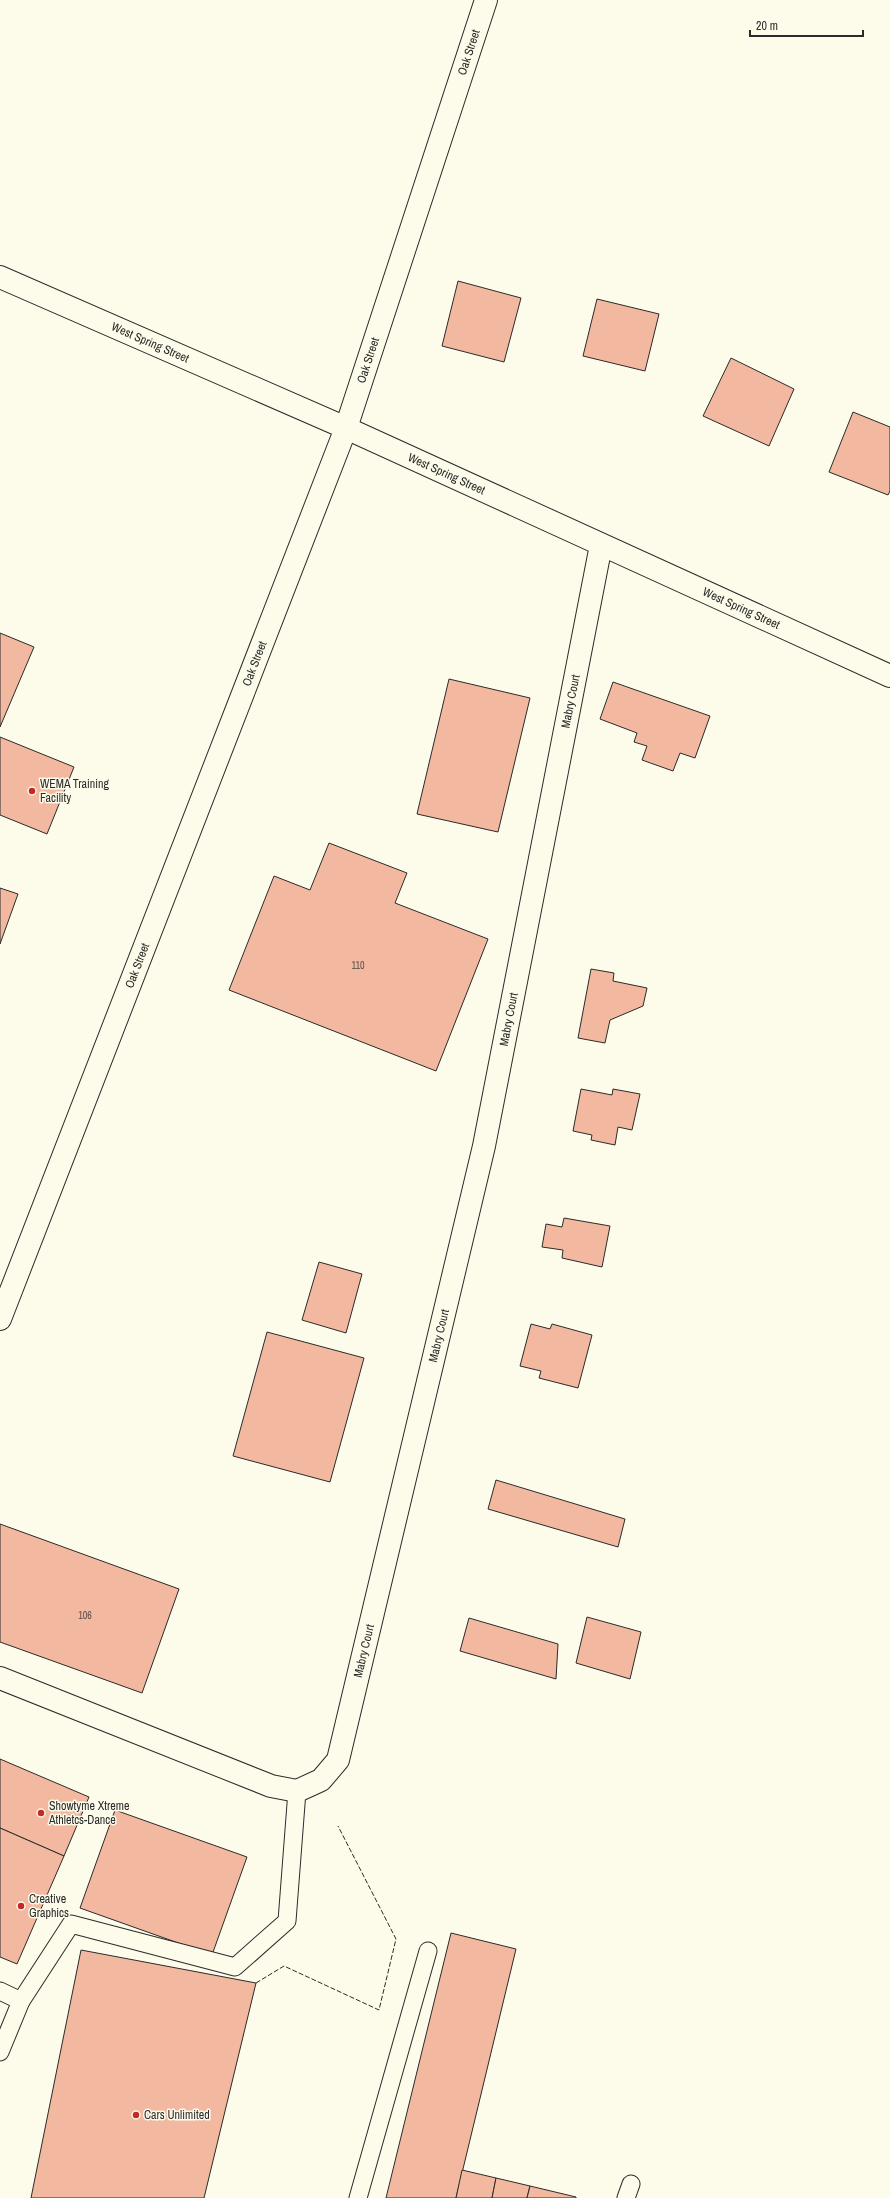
<svg xmlns="http://www.w3.org/2000/svg" width="890" height="2198" viewBox="0 0 890 2198" font-family="'Archivo Narrow',sans-serif">
  <style>
    .building { fill: #f2b8a0; stroke: #2b2b2b }
    .lines { fill: none; stroke-linecap: round; stroke-linejoin: round }
    .lane-casing { stroke: #2b2b2b; stroke-width: 19 }
    .street-casing { stroke: #2b2b2b; stroke-width: 24 }
    .lane { stroke: #fdfbea; stroke-width: 17 }
    .street { stroke: #fdfbea; stroke-width: 22 }
    .fence { stroke: #2b2b2b; stroke-width: 1; stroke-dasharray: 5 2; stroke-linecap: butt }
    .poi-dot { fill: #c62828; stroke: #fdfbea; stroke-width: 1.5 }
    .labels { text-anchor: middle; dominant-baseline: central; stroke-width: 3; stroke-linejoin: round; paint-order: stroke }
    .number-label { font-size: 10px; fill: #5d4e48 }
    .street-label { font-size: 12px; fill: #2b2b2b; stroke: #fdfbea }
    .poi-label { font-size: 12px; fill: #2b2b2b; stroke: #fdfbea; text-anchor: start }
  </style>
  <rect width="100%" height="100%" fill="#fdfbea"/>
  <g class="building">
    <polygon points="458,281 521,298 504,362 442,346"/>
    <polygon points="597,299 659,314 645,371 583,356"/>
    <polygon points="731,358 794,389 769,446 703,416"/>
    <polygon points="853,412 890,427 890,491 888,495 829,472"/>
    <polygon points="0,633 34,647 0,727"/>
    <polygon points="449,679 530,698 498,832 417,814"/>
    <polygon points="613,682 710,716 695,758 680,753 673,771 642,760 647,746 634,742 637,733 600,719"/>
    <polygon points="0,737 74,767 47,834 0,815"/>
    <polygon points="329,843 407,873 395,903 488,939 436,1071 229,990 274,876 310,890"/>
    <polygon points="0,888 18,894 0,944"/>
    <polygon points="591,969 614,973 613,981 647,988 643,1006 610,1020 605,1043 578,1038"/>
    <polygon points="581,1089 612,1095 613,1089 640,1094 632,1130 618,1127 615,1145 591,1140 592,1135 573,1131"/>
    <polygon points="564,1218 610,1226 602,1267 562,1258 563,1250 542,1247 546,1224 562,1227"/>
    <polygon points="319,1262 362,1274 346,1333 302,1320"/>
    <polygon points="531,1324 550,1329 552,1324 592,1335 578,1388 539,1378 541,1371 520,1366"/>
    <polygon points="267,1332 364,1358 330,1482 233,1456"/>
    <polygon points="496,1480 625,1519 618,1547 488,1509"/>
    <polygon points="0,1524 179,1589 142,1693 0,1642"/>
    <polygon points="587,1617 641,1632 630,1679 576,1663"/>
    <polygon points="469,1618 558,1644 556,1679 460,1651"/>
    <polygon points="0,1759 89,1797 64,1856 0,1828"/>
    <polygon points="115,1810 247,1857 212,1955 80,1908"/>
    <polygon points="0,1828 64,1856 17,1964 0,1957"/>
    <polygon points="451,1933 516,1949 456,2198 386,2198"/>
    <polygon points="81,1950 256,1983 204,2198 31,2198"/>
    <polygon points="462,2170 496,2178 492,2198 456,2198"/>
    <polygon points="496,2178 530,2186 527,2198 492,2198"/>
    <polygon points="530,2186 576,2197 576,2198 527,2198"/>
  </g>
  <g class="lines">
    <g class="lane-casing">
      <g id="lane">
        <polyline points="0,1991 21,2001 0,2052"/>
        <polyline points="21,2001 71,1924 235,1967 287,1921 297,1791"/>
        <polyline points="358,2198 428,1951"/>
        <polyline points="626,2198 631,2184"/>
      </g>
    </g>
    <g class="street-casing">
      <g id="street">
        <path id="s1" d="M0,277L346,428L890,676"/>
        <path id="s2" d="M0,1319L346,428L486,0"/>
        <path id="s3" d="M0,1678L271,1786L297,1791L321,1780L338,1760L484,1146L601,545"/>
      </g>
    </g>
    <use href="#lane" class="lane"/>
    <use href="#street" class="street"/>
    <polyline class="fence" points="256,1983 284,1966 379,2010 396,1939 338,1826"/>
  </g>
  <g class="poi-dot">
    <circle cx="32" cy="791" r="4"/>
    <circle cx="41" cy="1813" r="4"/>
    <circle cx="21" cy="1906" r="4"/>
    <circle cx="136" cy="2115" r="4"/>
  </g>
  <g class="labels">
    <g class="number-label">
      <text x="358" y="965">110</text>
      <text x="85" y="1615">106</text>
    </g>
    <g class="street-label">
      <text stroke="none"><textPath href="#s2" startOffset="1351">Oak Street</textPath></text>
      <text stroke="none"><textPath href="#s1" startOffset="164">West Spring Street</textPath></text>
      <text stroke="none"><textPath href="#s2" startOffset="1027">Oak Street</textPath></text>
      <text stroke="none"><textPath href="#s1" startOffset="488">West Spring Street</textPath></text>
      <text stroke="none"><textPath href="#s1" startOffset="812">West Spring Street</textPath></text>
      <text stroke="none"><textPath href="#s2" startOffset="703">Oak Street</textPath></text>
      <text stroke="none"><textPath href="#s3" startOffset="1455">Mabry Court</textPath></text>
      <text stroke="none"><textPath href="#s2" startOffset="379">Oak Street</textPath></text>
      <text stroke="none"><textPath href="#s3" startOffset="1131">Mabry Court</textPath></text>
      <text stroke="none"><textPath href="#s3" startOffset="807">Mabry Court</textPath></text>
      <text stroke="none"><textPath href="#s3" startOffset="483">Mabry Court</textPath></text>
    </g>
    <g class="poi-label">
      <text x="40" y="784">WEMA Training<tspan x="40" dy="14">Facility</tspan></text>
      <text x="49" y="1806">Showtyme Xtreme<tspan x="49" dy="14">Athletcs-Dance</tspan></text>
      <text x="29" y="1899">Creative<tspan x="29" dy="14">Graphics</tspan></text>
      <text x="144" y="2115">Cars Unlimited</text>
    </g>
  </g>
  <path d="M750 30v6h113v-6" fill="none" stroke="#2b2b2b" stroke-width="2"/>
  <text x="756" y="30" font-size="12" fill="#2b2b2b" stroke="#fdfbea" stroke-width="3" paint-order="stroke">20 m</text>
</svg>
